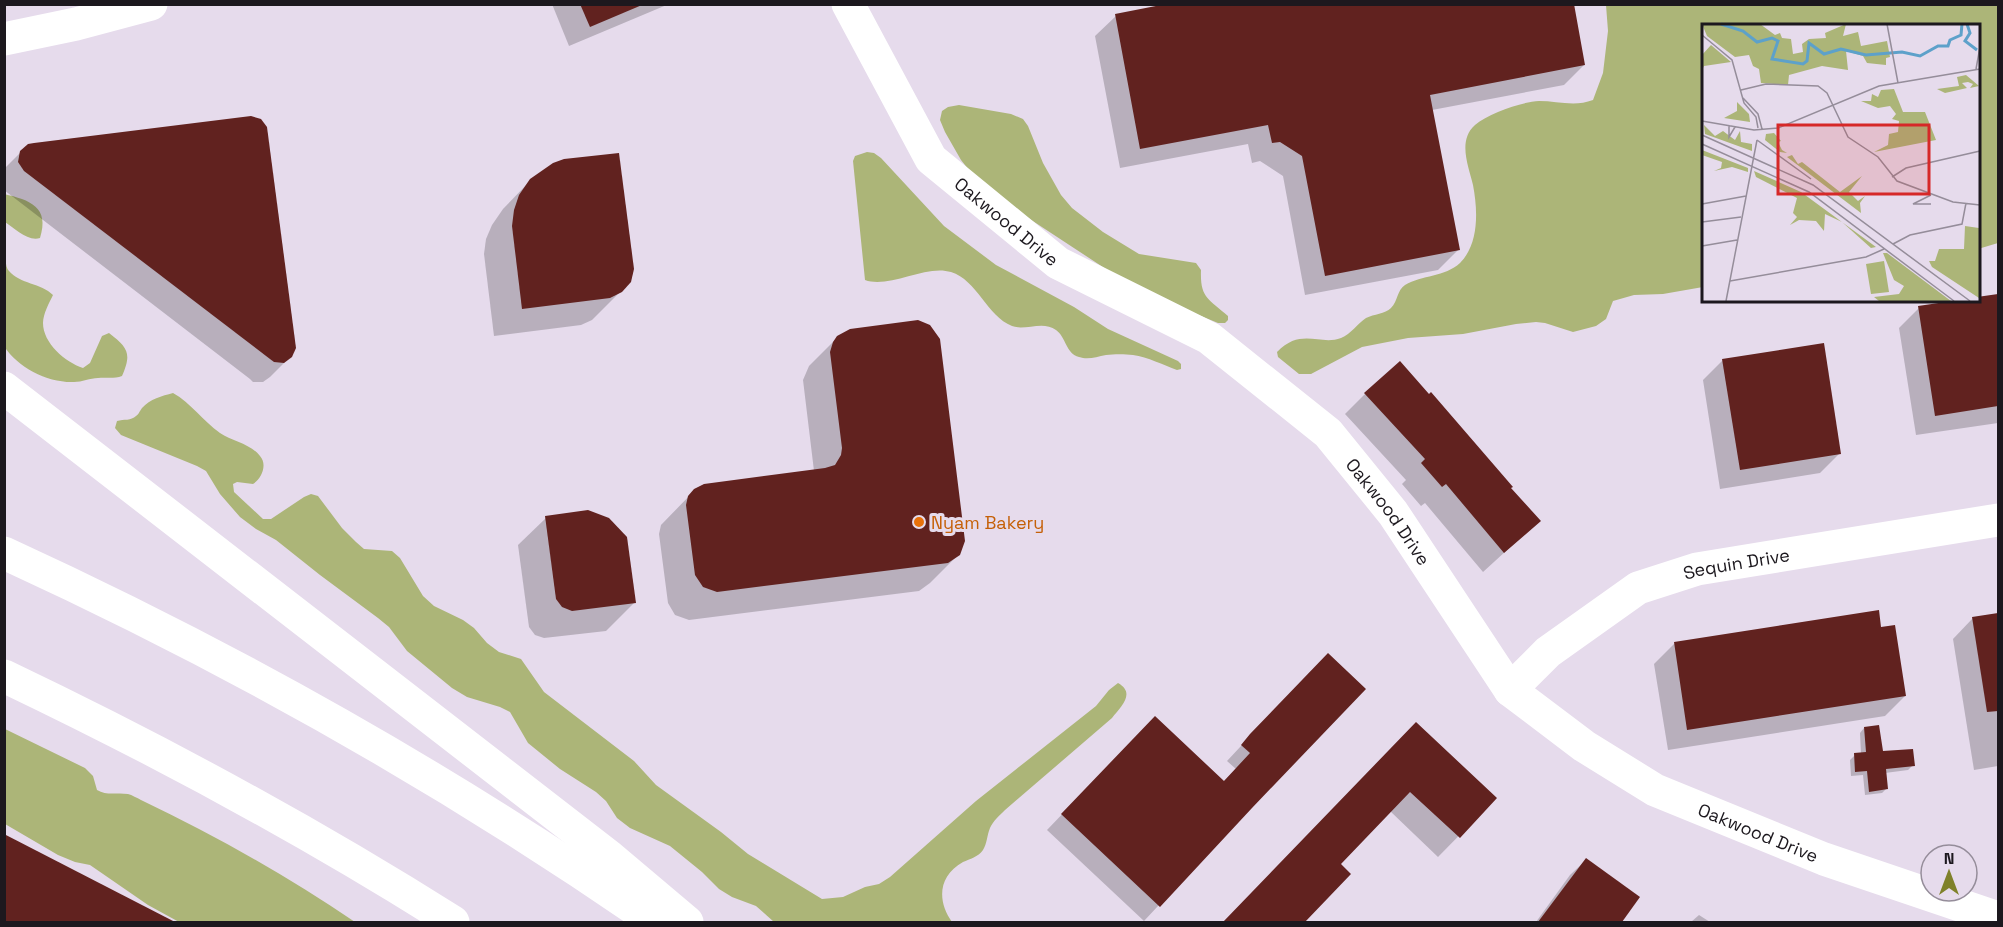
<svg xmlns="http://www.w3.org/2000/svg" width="2003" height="927" viewBox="0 0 2003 927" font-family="'Space Grotesk',sans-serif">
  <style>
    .green { fill: #acb578 }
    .shadow { fill: #0003 }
    .building { fill: #61221f }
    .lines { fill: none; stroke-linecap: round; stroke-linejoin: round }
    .minor { stroke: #fff; stroke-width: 33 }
    .major { stroke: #fff; stroke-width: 33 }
    .highway { stroke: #fff; stroke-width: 33 }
    .food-dot { fill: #e8710a; stroke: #e6dbec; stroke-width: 2 }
    .labels { text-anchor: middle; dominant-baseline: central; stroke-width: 6; stroke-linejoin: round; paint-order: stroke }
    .street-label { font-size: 18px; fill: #1c181e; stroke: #e6dbec }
    .food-label { font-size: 18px; fill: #c56008; stroke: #e6dbec; text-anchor: start }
    .inset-river { fill: none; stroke: #5da1ca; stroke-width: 3 }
    .inset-road { fill: none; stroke: #958d9a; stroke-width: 1.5 }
    .view { fill: #d62828; fill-opacity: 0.15; stroke: #d62828; stroke-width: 3 }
    .inset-edge { fill: none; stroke: #1c181e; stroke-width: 3 }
  </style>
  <rect width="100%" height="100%" fill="#e6dbec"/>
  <g class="green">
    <path d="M1606,5H1998V243L1978,249V26H1703V287L1663,294L1634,295L1613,301L1606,319L1596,326L1573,332L1545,323L1536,322L1516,324L1463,334L1408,338L1362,347L1311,374H1299L1278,357L1277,352C1301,327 1320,346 1341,338C1351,334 1358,323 1366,318C1374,314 1385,314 1391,308C1398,301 1397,290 1405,285C1422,275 1445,277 1460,263C1479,244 1478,211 1473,185C1469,167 1457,141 1475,125C1489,113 1521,102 1539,101C1557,101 1575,107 1593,100L1603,73L1608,31Z"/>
    <path d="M959,105L1011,114L1023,119L1028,126L1043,163L1061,195L1072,208L1103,232L1139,254L1196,263L1201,270C1200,298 1208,298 1228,316V320L1225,323H1218L1196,314L1115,275L984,189L961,160L945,132L940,120L942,111L948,107Z"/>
    <path d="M867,152L874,153L881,158L944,226L996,265L1074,307L1108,329L1178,361L1181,364V369L1177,370C1163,365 1148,357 1133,355C1125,354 1114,354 1106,355C1096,357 1088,360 1079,357C1066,354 1066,337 1056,330C1043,320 1025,331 1012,326C987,316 977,280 951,272C926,264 889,289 865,280L853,161L855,156Z"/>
    <path d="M4,194C30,200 50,207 40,238C28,242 14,228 5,222Z"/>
    <path d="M4,243C8,251 3,264 9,271C20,284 41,283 53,295C49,303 43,314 43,323C43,343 65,362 83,368L90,363L102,336L109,333C128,348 132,353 122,376C114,379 106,377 98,378C90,378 82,382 74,382C48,383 18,368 4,346Z"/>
    <path d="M173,393C191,403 203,421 220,433C232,441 251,444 260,456C268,465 261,479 253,484L237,482L233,484L234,492L263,519H271L304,497L311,494L318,496L342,528L356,542L364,549L392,551L400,558L423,596L434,606L463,620L474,628L487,643L499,652L521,659L544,692L634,761L656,785L721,832L748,854L822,899L843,897L865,887L879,884L890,877L976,801L1096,706L1109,690L1118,683C1136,693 1121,707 1112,718L1005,810C1000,815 993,821 990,828C987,835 987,844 983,850C978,857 970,859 963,862C938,876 937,901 952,922H774L756,906L732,897L719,889L702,872L670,846L630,828L617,818L606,801L596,792L560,769L528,743L510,712L500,707L467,697L452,688L407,651L389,627L378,618L320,575L276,540L256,529L240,517L220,494L206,471L197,466L121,435L115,428L117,421C124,419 131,421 136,416C139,414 139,412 142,408C150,399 162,396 173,393Z"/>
    <path d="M5,729L85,768L93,776L97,790C107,796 117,792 128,794C132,795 137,798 141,800C215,835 287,876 355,922H179L148,905L90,865L75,862L58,855L5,824Z"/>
  </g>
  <g class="shadow">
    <polygon points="552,4 669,4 569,46"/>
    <polygon points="1116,16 1584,65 1564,85 1432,110 1458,250 1438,270 1305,295 1283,176 1260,161 1252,163 1248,144 1120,168 1095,36"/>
    <polygon points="21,152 291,356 270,377 263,382 253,382 250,379 4,190 4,169"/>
    <polygon points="531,180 621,291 592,320 581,325 494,336 484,254 486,239 492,225 503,209"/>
    <polygon points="1998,295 1998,423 1916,435 1899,328 1919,308"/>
    <polygon points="838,337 959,554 930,583 919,591 689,620 675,615 668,603 659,534 661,525 695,490 814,471 803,380 809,366"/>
    <polygon points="1723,360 1840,453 1820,473 1720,489 1703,380"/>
    <polygon points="1365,394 1510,488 1539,521 1483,572 1425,503 1421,506 1402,484 1406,480 1345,414"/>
    <polygon points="546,518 634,603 606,631 544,638 535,635 529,627 518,545"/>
    <polygon points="1998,615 1998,766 1974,770 1953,639 1973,618"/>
    <polygon points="1880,629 1905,696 1885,716 1668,750 1654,664 1674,644"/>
    <polygon points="1312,670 1272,784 1144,921 1047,830 1140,733 1223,782 1236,769 1227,761"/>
    <polygon points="1864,728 1882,753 1913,765 1908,770 1885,773 1887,788 1882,793 1865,795 1863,775 1851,776 1850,760 1855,755 1861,754 1860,733"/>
    <polygon points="1396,744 1495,799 1438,857 1390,811 1339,864 1349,874 1303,922 1225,922"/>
    <polygon points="4,836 172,922 4,922"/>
    <polygon points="1586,860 1638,898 1620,922 1536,922 1570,875"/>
    <polygon points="1699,915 1710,922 1691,922"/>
  </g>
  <g class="building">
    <polygon points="580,4 642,4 642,5 590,27"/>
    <polygon points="1166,4 1574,4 1585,65 1430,95 1460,250 1325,276 1302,156 1280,142 1272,143 1268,125 1140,149 1115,14"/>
    <polygon points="251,116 261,119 267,127 296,348 292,357 284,363 274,362 270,359 24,171 18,162 20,151 28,144 34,143"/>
    <polygon points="619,153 634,269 631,282 622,292 610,298 522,309 512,226 514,210 519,195 530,179 553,163 564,159"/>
    <polygon points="1998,294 1998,406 1935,416 1918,306 1959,300 1977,300 1977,297"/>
    <polygon points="918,320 930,325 940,339 965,541 960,555 948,563 717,592 703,587 695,575 686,505 688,496 694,489 704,484 825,468 835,465 841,455 842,448 830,352 833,342 837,336 850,329"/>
    <polygon points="1824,343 1841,454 1740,470 1722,359"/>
    <polygon points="1400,361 1429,394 1431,392 1513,487 1511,488 1541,521 1504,553 1446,484 1442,487 1421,463 1425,459 1364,393"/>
    <polygon points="588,510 609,518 627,537 636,603 572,611 562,607 556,599 545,516"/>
    <polygon points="1879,610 1881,627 1895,625 1906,696 1687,730 1674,642"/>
    <polygon points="1998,613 1998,711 1987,712 1972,617"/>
    <polygon points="1328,653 1366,689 1252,808 1160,907 1061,814 1155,716 1224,781 1250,753 1241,745 1250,734"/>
    <polygon points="1416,722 1497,798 1460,838 1410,792 1341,864 1351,874 1305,922 1223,922"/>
    <polygon points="1879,725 1883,751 1913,749 1915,766 1886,769 1888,789 1869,792 1867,771 1855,772 1854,753 1866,752 1864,727"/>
    <polygon points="4,834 175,922 4,922"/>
    <polygon points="1586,858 1640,897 1622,922 1538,922"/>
  </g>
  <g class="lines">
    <g class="minor">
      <path id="s1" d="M848,4L931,159L1058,263L1209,338L1328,433L1393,513L1510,690L1584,746L1655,790L1824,859L1998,918"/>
      <path id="s2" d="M1510,690L1548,652L1638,588L1697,569L1998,520"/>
    </g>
    <polyline class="major" points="4,39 76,24 151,4"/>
    <g class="highway">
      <polyline points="4,388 610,857 687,922"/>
      <path d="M4,553C231,657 449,780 654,922"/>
      <path d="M4,676C159,750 309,831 453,922"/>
    </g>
  </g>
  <circle class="food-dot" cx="919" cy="522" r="6"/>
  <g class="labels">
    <g class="street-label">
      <text stroke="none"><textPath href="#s1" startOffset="274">Oakwood Drive</textPath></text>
      <text stroke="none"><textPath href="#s1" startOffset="760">Oakwood Drive</textPath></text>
      <text stroke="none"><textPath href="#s2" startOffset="266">Sequin Drive</textPath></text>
      <text stroke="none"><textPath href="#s1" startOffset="1264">Oakwood Drive</textPath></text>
    </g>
    <g class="food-label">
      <text x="931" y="522">Nyam Bakery</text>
    </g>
  </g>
  <g transform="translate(1702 24)">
    <rect width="278" height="278" fill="#e6dbec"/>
    <path d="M0,0H58L73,11L78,9L80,14L89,15L91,30L101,28L100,20L107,15L124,14L123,9L144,0L141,12L156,8L159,22L185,17L188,33L184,34V41L165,39L161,32L144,27L146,46L120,42L87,51L86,61L59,59L57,45L51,42L47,31L33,33L5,12ZM9,21L29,38L2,42L0,46V31ZM264,51L277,62L268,64L271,60L266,58L260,59L265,64L243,69L235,65L257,62L255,53ZM192,65L201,88H223L234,116L172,128L186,121L187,110L196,108L197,97L190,95L194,90L188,82L176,84L159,77H169L170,70L176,73L179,66ZM35,78L47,90L48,98L22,94L35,87ZM2,101L13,112L21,107L33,116L38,107L39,118L50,120V127L3,110ZM72,109L79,117L76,118L80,126L85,129L78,128L63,116L64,110ZM0,126L46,144V148L30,143L12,147L19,144L20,138L0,131ZM90,131L96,140L100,138L138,168L160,152L147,168L156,177L163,172L158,179L159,189L85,133ZM52,147L99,168L174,223L169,224L140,198L123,190L122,207L114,197L97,196L88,201L95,193L91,189L95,174L54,153ZM263,202L277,204V274L230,243L227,237H233L237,225H262ZM181,229H185L249,277H177L172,273L197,270L202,262L192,256ZM182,237L187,268L169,270L164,240Z" fill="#acb578"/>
    <path class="inset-river" d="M19,0L41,7L55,18L70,14L76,17L70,35L101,40L105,37L107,19L122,30L139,25L164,31L200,28L218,32L236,22H246L248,16L259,11L260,0M265,0L268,9L263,17L275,26"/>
    <path class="inset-road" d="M185,0L196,59M0,11L30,36L42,79L54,93L56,104M274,45L278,23M39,66L64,60L116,62L125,69L146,113L176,133L195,157L251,178L278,181M41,74L56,90L60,105M0,97L52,106L76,104L177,62L278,45M27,101V113L33,103M0,111L111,161L268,277M55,116L109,155M0,120L107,168L252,277M190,153L204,144L278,127M229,171L211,180H229M0,180L44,172M0,198L39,193M191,220L208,211L260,200L264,179M0,222L35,216M28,257L164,233L182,225M24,277L55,116"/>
    <path class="view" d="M76,101H227V170H76Z"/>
    <rect width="278" height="278" class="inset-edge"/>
  </g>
  <rect width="2003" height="927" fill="none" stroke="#1c181e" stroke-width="12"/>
  <g transform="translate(1949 873)"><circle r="28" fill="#e6dbec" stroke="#958d9a" stroke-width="1.5"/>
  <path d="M0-4.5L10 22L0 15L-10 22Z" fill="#7f812a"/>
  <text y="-9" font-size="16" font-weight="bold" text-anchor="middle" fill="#1c181e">N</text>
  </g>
</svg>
